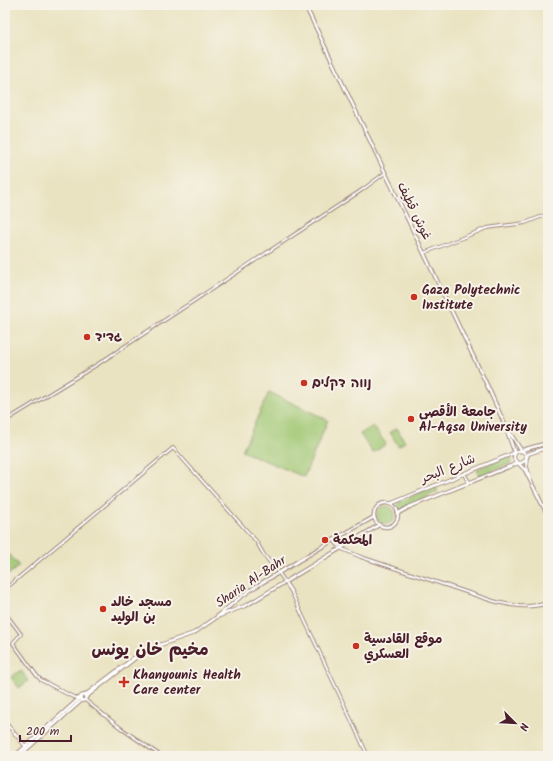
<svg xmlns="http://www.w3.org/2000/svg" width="553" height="761" viewBox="0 0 553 761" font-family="Kalam,'Playpen Sans Arabic','Playpen Sans Hebrew',sans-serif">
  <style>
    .green { fill: #9fc671; stroke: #74724e }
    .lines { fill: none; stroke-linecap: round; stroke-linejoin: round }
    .tertiary-casing { stroke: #9a8176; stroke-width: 4 }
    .secondary-casing { stroke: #9a8176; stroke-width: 4.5 }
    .tertiary { stroke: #fff; stroke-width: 2 }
    .secondary { stroke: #fff; stroke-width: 2.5 }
    .poi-dot { fill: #c8321e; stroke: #f7f3e8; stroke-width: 1.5 }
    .labels { text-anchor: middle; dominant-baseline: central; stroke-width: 4; stroke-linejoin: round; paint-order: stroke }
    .street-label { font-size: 13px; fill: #4a1f2b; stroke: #f7f3e8 }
    .poi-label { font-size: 13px; font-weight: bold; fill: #4a1f2b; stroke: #f7f3e8; text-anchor: start }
    .district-label { font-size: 17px; font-weight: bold; fill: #4a1f2b; stroke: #f7f3e8 }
  </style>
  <rect width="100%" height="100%" fill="#f7f3e8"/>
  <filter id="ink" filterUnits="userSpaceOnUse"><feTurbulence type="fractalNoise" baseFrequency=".025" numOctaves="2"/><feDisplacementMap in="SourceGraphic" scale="8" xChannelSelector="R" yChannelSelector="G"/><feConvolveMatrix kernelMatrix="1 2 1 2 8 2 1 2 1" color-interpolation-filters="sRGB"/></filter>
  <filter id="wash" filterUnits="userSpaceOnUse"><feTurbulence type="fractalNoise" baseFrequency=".012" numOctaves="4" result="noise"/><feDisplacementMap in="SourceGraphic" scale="16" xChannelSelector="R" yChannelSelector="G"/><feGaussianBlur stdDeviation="0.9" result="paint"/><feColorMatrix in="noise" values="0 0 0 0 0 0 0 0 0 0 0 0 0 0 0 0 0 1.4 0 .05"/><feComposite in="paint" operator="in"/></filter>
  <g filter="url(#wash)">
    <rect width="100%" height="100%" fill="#eae3c1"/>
    <g class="green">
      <polygon points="269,392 328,420 304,477 242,451"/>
      <polygon points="373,426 386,444 373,453 360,434"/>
      <polygon points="397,428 405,442 398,446 390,432"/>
      <polygon points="507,457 510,457 512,459 511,463 479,477 477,469"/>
      <polygon points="434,487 437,488 437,492 401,510 397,509 397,507 399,502"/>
      <circle cx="386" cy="515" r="9"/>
      <polygon points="7,552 19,566 8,575 5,571 5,553"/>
      <polygon points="21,670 28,681 19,688 11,677"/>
    </g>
  </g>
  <g filter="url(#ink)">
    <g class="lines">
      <g class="tertiary-casing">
        <g id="tertiary">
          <polyline points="424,253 487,228 525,223 548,214"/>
          <polyline points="5,421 98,364 362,190 385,173"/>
          <path d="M334,540L340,548L361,557L493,601C512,606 529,609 548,603"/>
          <polyline points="5,589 173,448 256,541 264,555 279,573 291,591 368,756"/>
          <polyline points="5,613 21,634 13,643 37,676 41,680 73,697 80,699"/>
          <polyline points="85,700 122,729 161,756"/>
          <polyline points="5,722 26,747"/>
        </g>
      </g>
      <g class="secondary-casing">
        <g id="secondary">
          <polyline points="305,5 487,385 505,425 514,451 514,453 390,504"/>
          <polyline points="506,427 521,450"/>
          <polyline points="522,450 548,443"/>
          <circle cx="520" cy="457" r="6"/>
          <polyline points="464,474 469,482"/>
          <path d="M530,477C527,469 524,462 528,454L548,447"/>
          <circle cx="386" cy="515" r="12"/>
          <polyline points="397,514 409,507 518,463 525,470 548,516"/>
          <polyline points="219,616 247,605 379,525"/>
          <circle cx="83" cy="698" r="2.5"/>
          <polyline points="84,696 143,651 194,633 217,617 238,599 255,587 330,542 374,517"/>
          <polyline points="86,697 139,655 150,649"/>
          <polyline points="15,756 81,697"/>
          <polyline points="19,756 82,700"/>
        </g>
      </g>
      <use href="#tertiary" class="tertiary"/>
      <use href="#secondary" class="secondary"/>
    </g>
  </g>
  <g class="poi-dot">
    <circle cx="414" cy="297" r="4"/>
    <circle cx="87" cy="337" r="4"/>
    <circle cx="304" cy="383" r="4"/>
    <circle cx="411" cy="419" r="4"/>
    <circle cx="325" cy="540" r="4"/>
    <circle cx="103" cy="609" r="4"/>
    <circle cx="356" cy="646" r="4"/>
    <path d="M122 676h4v4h4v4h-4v4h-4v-4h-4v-4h4z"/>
  </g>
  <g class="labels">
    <g class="street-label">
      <text transform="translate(414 211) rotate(64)">غوش قطيف</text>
      <text transform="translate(448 469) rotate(-22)">شارع البحر</text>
      <text transform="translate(251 582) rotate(-34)">Sharia Al-Bahr</text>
    </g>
    <g class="poi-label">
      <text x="422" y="290">Gaza Polytechnic<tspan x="422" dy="15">Institute</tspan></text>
      <text x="95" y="337">גדיד</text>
      <text x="312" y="383">נווה דקלים</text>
      <text x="419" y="412">جامعة الأقصى<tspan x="419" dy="15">Al-Aqsa University</tspan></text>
      <text x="333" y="540">المحكمة</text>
      <text x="111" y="602">مسجد خالد<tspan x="111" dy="15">بن الوليد</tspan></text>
      <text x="364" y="639">موقع القادسية<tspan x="364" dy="15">العسكري</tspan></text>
      <text x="133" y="675">Khanyounis Health<tspan x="133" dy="15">Care center</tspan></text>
    </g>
    <g class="district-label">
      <text x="150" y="650">مخيم خان يونس</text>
    </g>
  </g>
  <rect width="553" height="761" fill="none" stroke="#f7f3e8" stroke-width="20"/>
  <g transform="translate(515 723) rotate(114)" stroke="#f7f3e8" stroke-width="3" paint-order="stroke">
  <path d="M0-3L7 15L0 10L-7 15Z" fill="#4a1f2b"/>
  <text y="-6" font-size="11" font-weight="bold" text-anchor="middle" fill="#4a1f2b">N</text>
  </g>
  <path d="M20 735v6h51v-6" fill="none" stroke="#4a1f2b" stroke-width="2"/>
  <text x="26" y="735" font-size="12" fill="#4a1f2b" stroke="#f7f3e8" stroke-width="3" paint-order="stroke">200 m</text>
</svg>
